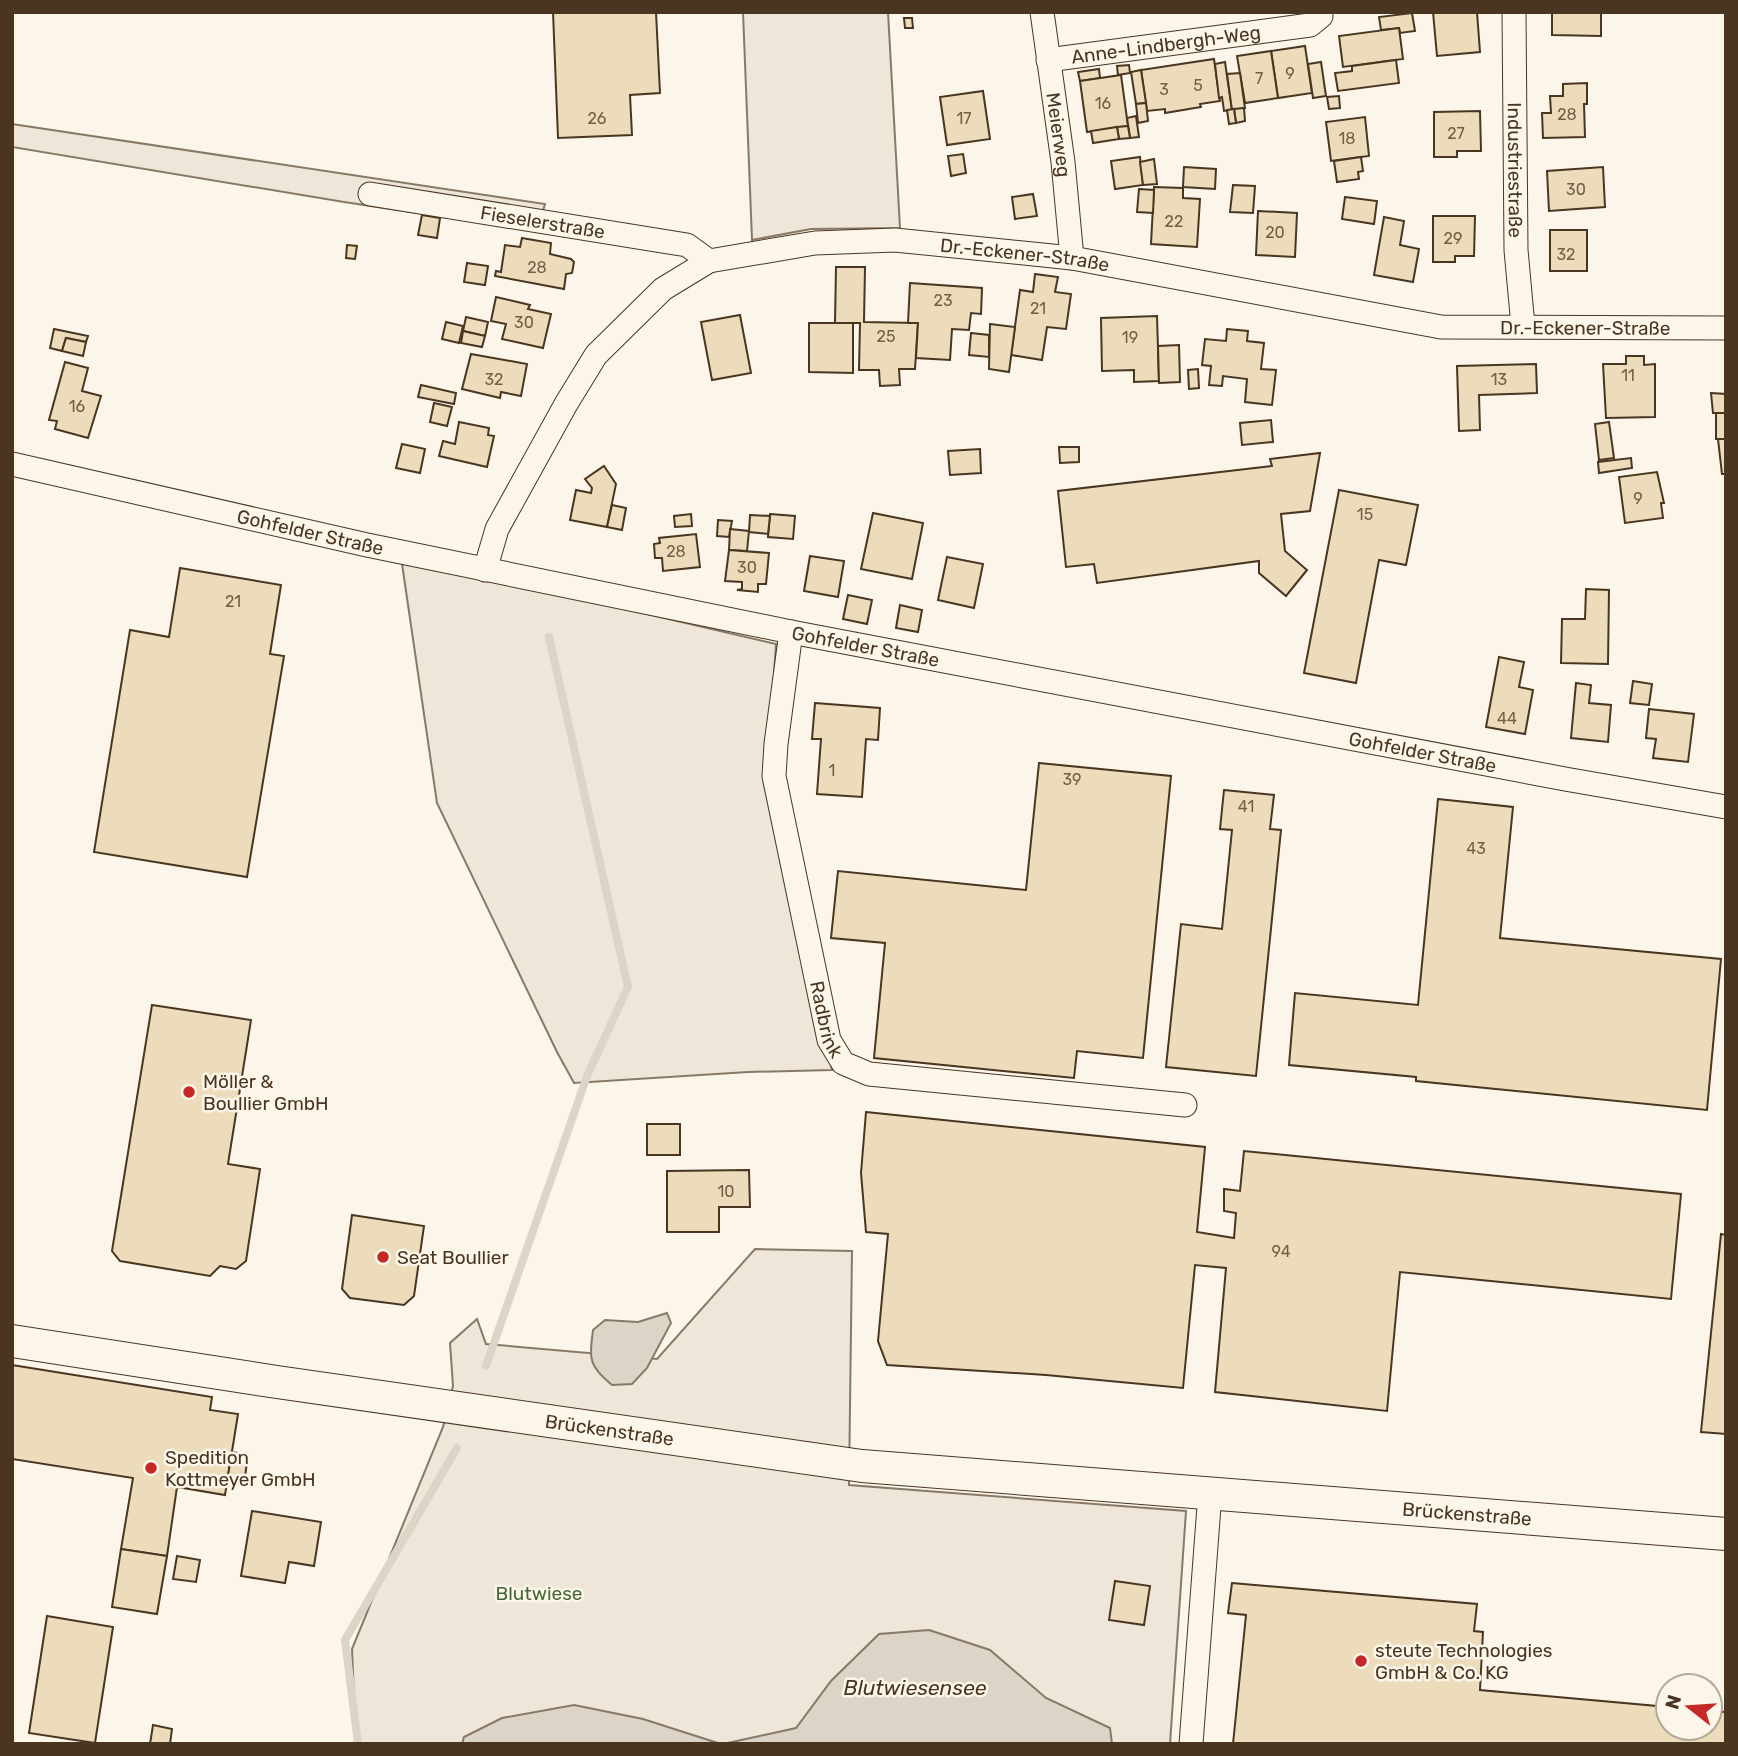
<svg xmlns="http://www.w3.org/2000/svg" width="1738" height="1756" viewBox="0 0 1738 1756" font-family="Rubik,sans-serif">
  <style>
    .green { fill: #ede6d9; stroke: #887966; stroke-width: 2 }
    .water { fill: #dcd4c6; stroke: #887966; stroke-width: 2 }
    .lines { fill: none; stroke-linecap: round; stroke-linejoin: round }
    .stream { stroke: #dcd4c6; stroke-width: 8 }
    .building { fill: #ecdcbc; stroke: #4a3520; stroke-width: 2 }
    .minor-casing { stroke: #4a3520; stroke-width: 25 }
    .secondary-casing { stroke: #4a3520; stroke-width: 34 }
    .minor { stroke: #fbf6e9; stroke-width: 23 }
    .secondary { stroke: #fbf6e9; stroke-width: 32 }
    .poi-dot { fill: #c62828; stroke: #fbf6e9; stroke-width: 2.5 }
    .labels { text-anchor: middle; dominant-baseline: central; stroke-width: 5; stroke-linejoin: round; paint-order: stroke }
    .number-label { font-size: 16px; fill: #725f47 }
    .street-label { font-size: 19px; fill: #4a3520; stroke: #fbf6e9 }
    .poi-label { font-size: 19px; fill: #4a3520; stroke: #fbf6e9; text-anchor: start }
    .park-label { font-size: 19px; fill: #436837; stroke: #fbf6e9 }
    .water-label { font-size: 21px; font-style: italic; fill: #4a3520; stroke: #fbf6e9 }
  </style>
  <rect width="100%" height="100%" fill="#fbf6e9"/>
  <g class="green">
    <polygon points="743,12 888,12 900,228 811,229 752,240"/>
    <polygon points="12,124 545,204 537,231 344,202 12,147"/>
    <polygon points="401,557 776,644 767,780 782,856 832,1070 748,1072 574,1083 557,1052 437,803"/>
    <polygon points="755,1249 852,1251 849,1485 1186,1511 1170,1744 356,1744 352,1649 443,1427 453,1386 450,1343 477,1319 486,1344 657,1359"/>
  </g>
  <g class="water">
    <path d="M667,1313L671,1323L647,1368L632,1384L612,1385C589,1365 589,1361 593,1330L605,1320L638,1322Z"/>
    <polygon points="929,1630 990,1650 1046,1698 1110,1728 1112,1744 723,1744 796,1728 831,1681 879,1634"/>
    <polygon points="574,1705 643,1719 721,1744 462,1744 464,1737 502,1718"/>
  </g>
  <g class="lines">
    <g class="stream">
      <polyline points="486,1366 587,1076 628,987 549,637"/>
      <polyline points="358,1744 345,1640 457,1448"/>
    </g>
  </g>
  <g class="building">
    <polygon points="553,12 656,12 660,93 630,95 632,135 558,138"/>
    <polygon points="1433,12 1477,12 1480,52 1437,56"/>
    <polygon points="1552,12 1601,12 1601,36 1552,35"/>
    <polygon points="1412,13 1415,31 1400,33 1399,28 1381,30 1379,17"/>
    <polygon points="904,18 912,18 913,28 905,28"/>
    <polygon points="1399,28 1403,59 1343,67 1339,36"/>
    <polygon points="1305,46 1312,93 1278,98 1271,51"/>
    <polygon points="1271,51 1278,98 1245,103 1237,56"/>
    <polygon points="1214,59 1220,101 1200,104 1201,107 1165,113 1165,109 1147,111 1141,70"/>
    <polygon points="1396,60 1399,83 1338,91 1335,73 1352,71 1352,66"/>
    <polygon points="1225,62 1232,110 1224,111 1222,97 1219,98 1215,64"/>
    <polygon points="1321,62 1326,96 1313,98 1308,64"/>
    <polygon points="1129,65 1130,73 1118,75 1117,66"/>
    <polygon points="1099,69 1100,78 1080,81 1078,72"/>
    <polygon points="1141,70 1146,103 1136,104 1131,72"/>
    <polygon points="1240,73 1245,108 1232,110 1227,74"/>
    <polygon points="1121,75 1128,126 1087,132 1080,81"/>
    <polygon points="1587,83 1587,104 1584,104 1585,137 1543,138 1542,113 1551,113 1550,96 1563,96 1563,84"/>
    <polygon points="983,91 990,139 947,145 940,97"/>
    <polygon points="1339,96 1340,108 1329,109 1327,97"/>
    <polygon points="1146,103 1148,121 1138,123 1136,104"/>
    <polygon points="1244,108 1245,121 1236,123 1234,109"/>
    <polygon points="1234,109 1236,123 1229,124 1227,110"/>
    <polygon points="1480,111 1481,151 1457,151 1457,157 1434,157 1434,112"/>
    <polygon points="1136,116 1139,137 1130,138 1127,118"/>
    <polygon points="1365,117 1369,156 1331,161 1326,122"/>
    <polygon points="1128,126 1130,138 1119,139 1117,127"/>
    <polygon points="1117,127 1119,139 1093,143 1091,131"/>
    <polygon points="963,154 966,173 951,176 948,156"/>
    <polygon points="1140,157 1143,185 1115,189 1111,161"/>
    <polygon points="1361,157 1363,171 1358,172 1359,179 1337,182 1334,161"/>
    <polygon points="1154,159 1157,184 1143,185 1140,162"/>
    <polygon points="1184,167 1216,169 1215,189 1183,187"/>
    <polygon points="1603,167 1605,207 1549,211 1547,171"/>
    <polygon points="1233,185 1255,186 1253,213 1230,212"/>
    <polygon points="1154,187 1183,188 1183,198 1200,199 1197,247 1151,244"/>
    <polygon points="1139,189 1154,190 1153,213 1137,212"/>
    <polygon points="1033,194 1037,216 1015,219 1012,197"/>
    <polygon points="1345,197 1377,201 1374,224 1342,219"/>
    <polygon points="1258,211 1297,213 1295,257 1256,255"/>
    <polygon points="422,215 440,218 437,238 418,235"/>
    <polygon points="1433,216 1475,216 1474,256 1455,256 1455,262 1433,262"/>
    <polygon points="1384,217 1404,221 1400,245 1419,249 1413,282 1374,275"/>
    <rect x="1550" y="230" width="37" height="41"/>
    <polygon points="522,238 551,243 550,254 571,259 574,262 572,273 566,274 564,289 495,276 496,271 501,272 505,245 520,247"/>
    <polygon points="347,245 357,246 355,259 346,258"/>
    <polygon points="467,263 488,266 485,285 464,282"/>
    <polygon points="836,267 865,267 864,322 918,323 915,369 899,369 900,385 880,386 879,370 859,370 860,323 835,323"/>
    <polygon points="1035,274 1058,277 1055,292 1071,294 1066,329 1047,327 1042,360 1011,355 1020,290 1033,292"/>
    <polygon points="910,283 982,288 981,314 971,313 969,330 952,329 950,360 916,358 918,323 908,323"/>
    <polygon points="496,297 530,305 528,309 551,314 543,348 502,339 506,324 491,321"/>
    <polygon points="740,315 751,373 712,380 701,322"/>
    <polygon points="1157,316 1159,381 1134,382 1134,370 1102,371 1101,318"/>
    <polygon points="466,317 488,322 485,336 463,331"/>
    <polygon points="446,322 463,326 459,343 442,339"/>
    <polygon points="809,323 853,323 853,373 809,372"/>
    <polygon points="990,324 1015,327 1009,372 989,369"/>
    <polygon points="54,329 88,336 86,342 66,338 62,351 50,348"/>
    <polygon points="1227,329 1248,331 1247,341 1264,343 1261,369 1276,370 1272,405 1245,402 1247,379 1223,376 1222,386 1209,385 1211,366 1202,365 1205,339 1226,341"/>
    <polygon points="463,331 485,336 482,347 461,343"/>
    <polygon points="971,333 989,335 989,357 969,355"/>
    <polygon points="66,338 86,342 83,356 62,351"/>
    <polygon points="1179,345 1180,382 1159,383 1158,346"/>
    <polygon points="471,354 527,364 521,396 501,392 500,398 462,389"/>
    <polygon points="1626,356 1644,356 1644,365 1655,364 1655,417 1606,418 1603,364 1626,364"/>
    <polygon points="65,362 88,368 82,391 101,396 88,438 55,429 57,421 49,420"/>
    <polygon points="1536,364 1537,393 1479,395 1480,430 1459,431 1457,366"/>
    <polygon points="1198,369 1199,388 1189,389 1188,370"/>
    <polygon points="421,385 456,393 454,404 418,397"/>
    <polygon points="1711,393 1726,394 1726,413 1713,413"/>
    <polygon points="434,403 452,407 447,426 430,422"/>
    <rect x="1716" y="413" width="9" height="26"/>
    <polygon points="1271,420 1273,442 1242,445 1240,423"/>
    <polygon points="459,422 489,428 488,435 494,436 487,467 439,456 443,441 455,444"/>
    <polygon points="1609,422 1614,458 1599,460 1595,424"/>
    <polygon points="1718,439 1726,439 1726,474 1722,474"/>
    <polygon points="402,444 425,449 420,473 396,468"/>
    <polygon points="1059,447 1079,447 1079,462 1060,463"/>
    <polygon points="980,449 981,473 950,475 948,451"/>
    <polygon points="1320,453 1310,511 1281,514 1285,551 1307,570 1286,596 1259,573 1259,561 1097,583 1094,564 1066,567 1058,491 1272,466 1270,459"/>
    <polygon points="1631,458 1632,468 1599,473 1598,462"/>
    <polygon points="604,466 616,484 607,527 570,520 576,490 591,493 592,488 585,479"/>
    <polygon points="1657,472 1664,503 1661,503 1663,518 1625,523 1619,477"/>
    <polygon points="1339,490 1418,505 1406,565 1379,560 1356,683 1304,673"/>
    <polygon points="612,505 626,508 622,530 607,527"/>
    <polygon points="873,513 923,523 912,579 861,569"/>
    <polygon points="691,514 692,526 675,527 674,516"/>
    <polygon points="770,514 795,516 793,539 768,537"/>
    <polygon points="750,515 770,516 768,534 749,532"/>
    <polygon points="718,520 732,521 729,537 717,536"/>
    <polygon points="730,529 749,531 747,551 729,550"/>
    <polygon points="696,534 700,567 663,571 662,558 655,558 654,544 660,543 659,538"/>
    <polygon points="729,550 769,553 766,584 758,584 758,592 737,590 742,589 742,582 725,581"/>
    <polygon points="810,556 844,561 838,597 804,591"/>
    <polygon points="947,557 983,564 974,608 938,600"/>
    <polygon points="180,568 281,585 270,654 284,656 247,877 94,852 130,630 169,637"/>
    <polygon points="1586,589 1609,590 1608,664 1561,663 1562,619 1585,619"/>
    <polygon points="848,595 872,600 867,624 843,619"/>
    <polygon points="900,605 922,610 918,632 896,628"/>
    <polygon points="1499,657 1524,662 1519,687 1533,690 1525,734 1486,727"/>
    <polygon points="1633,681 1652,684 1649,705 1630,703"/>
    <polygon points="1576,683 1591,685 1589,703 1611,705 1608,742 1571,738"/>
    <polygon points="815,703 880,708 878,740 866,739 862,797 817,794 821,739 812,739"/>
    <polygon points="1649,709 1694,714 1688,762 1653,758 1656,739 1646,738"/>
    <polygon points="1039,763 1171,776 1143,1058 1077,1051 1074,1078 874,1058 885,943 831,938 838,871 1026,890"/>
    <polygon points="1224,790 1274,795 1270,829 1281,830 1256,1076 1166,1067 1181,924 1222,929 1232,830 1220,829"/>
    <polygon points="1438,799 1513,807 1500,938 1721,959 1707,1110 1416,1081 1416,1077 1289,1065 1295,993 1418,1005"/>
    <polygon points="152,1005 251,1020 228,1164 260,1169 246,1261 236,1269 220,1266 210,1276 120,1261 112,1251"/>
    <polygon points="866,1112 1205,1147 1197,1232 1234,1238 1236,1213 1224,1211 1224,1189 1240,1191 1244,1151 1681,1194 1671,1299 1400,1272 1387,1411 1215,1392 1226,1268 1195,1265 1183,1388 1046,1375 887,1365 878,1341 888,1234 866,1232 861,1173"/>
    <rect x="647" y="1124" width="33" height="31"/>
    <polygon points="749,1170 750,1207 719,1207 719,1232 667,1232 667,1171"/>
    <polygon points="352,1215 424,1226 414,1296 404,1305 350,1298 342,1289"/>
    <polygon points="1721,1234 1726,1235 1726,1434 1701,1432"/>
    <polygon points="12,1365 212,1397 210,1410 238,1414 225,1495 177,1487 167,1556 121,1549 133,1478 12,1459"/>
    <polygon points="232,1452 248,1455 244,1484 227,1481"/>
    <polygon points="252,1511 321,1522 314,1566 289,1562 285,1583 241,1576"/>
    <polygon points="121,1549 167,1556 157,1614 112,1607"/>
    <polygon points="177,1556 200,1560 196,1582 173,1579"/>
    <polygon points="1115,1581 1150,1586 1144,1625 1109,1620"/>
    <polygon points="1232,1583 1477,1604 1474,1631 1483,1632 1480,1690 1668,1707 1668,1728 1710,1728 1710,1711 1726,1712 1726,1744 1233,1744 1246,1615 1228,1613"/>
    <polygon points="47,1616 113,1627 95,1743 29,1733"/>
    <polygon points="153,1725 172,1729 170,1744 150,1744"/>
  </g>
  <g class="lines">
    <g class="minor-casing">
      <g id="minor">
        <path id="s1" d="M1042,12L1063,162L1072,258"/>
        <path id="s2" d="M1514,12L1516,250L1523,326"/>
        <path id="s3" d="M1048,60L1310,25L1321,16V12"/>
        <path id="s4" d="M370,194L687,245L709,261"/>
        <path id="s5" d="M12,464L367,545L791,632L1565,779L1726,807"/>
        <path id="s6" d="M485,570L497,529L566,404L596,355L663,289L709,261L815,243L895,240L1072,258L1441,327L1726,328"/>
        <path id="s7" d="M791,632L776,744L774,776L829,1040L843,1063L869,1074L1185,1105"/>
        <polyline points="1191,1744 1210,1493"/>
      </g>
    </g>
    <g class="secondary-casing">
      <g id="secondary">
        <path id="s8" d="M12,1341L277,1382L862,1466L1726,1534"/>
      </g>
    </g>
    <use href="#minor" class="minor"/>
    <use href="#secondary" class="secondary"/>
  </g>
  <g class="poi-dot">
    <circle cx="189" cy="1092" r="7"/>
    <circle cx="383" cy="1257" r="7"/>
    <circle cx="151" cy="1468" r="7"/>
    <circle cx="1361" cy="1661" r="7"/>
  </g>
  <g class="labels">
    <g class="number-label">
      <text x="1290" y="73">9</text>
      <text x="1259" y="78">7</text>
      <text x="1198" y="85">5</text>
      <text x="1164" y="89">3</text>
      <text x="1103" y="103">16</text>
      <text x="1567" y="114">28</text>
      <text x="597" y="118">26</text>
      <text x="964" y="118">17</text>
      <text x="1456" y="133">27</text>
      <text x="1347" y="138">18</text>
      <text x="1576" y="189">30</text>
      <text x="1174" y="221">22</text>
      <text x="1275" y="232">20</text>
      <text x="1453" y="238">29</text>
      <text x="1566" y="254">32</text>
      <text x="537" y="267">28</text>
      <text x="943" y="300">23</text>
      <text x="1038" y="308">21</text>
      <text x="524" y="322">30</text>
      <text x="886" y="336">25</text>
      <text x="1130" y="337">19</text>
      <text x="1628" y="375">11</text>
      <text x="494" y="379">32</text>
      <text x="1499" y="379">13</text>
      <text x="77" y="406">16</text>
      <text x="1638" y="498">9</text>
      <text x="1365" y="514">15</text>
      <text x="676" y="551">28</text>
      <text x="747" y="567">30</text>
      <text x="233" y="601">21</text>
      <text x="1507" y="718">44</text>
      <text x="832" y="770">1</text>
      <text x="1072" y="779">39</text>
      <text x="1246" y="806">41</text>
      <text x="1476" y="848">43</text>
      <text x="726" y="1191">10</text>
      <text x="1281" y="1251">94</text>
    </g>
    <g class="street-label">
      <text stroke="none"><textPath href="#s3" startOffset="119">Anne-Lindbergh-Weg</textPath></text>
      <text stroke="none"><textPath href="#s1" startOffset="124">Meierweg</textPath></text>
      <text stroke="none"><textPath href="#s2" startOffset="158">Industriestraße</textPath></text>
      <text stroke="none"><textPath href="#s4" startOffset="175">Fieselerstraße</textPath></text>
      <text stroke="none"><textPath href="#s6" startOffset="709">Dr.-Eckener-Straße</textPath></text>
      <text stroke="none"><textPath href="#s6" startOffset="1276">Dr.-Eckener-Straße</textPath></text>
      <text stroke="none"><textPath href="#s5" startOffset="306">Gohfelder Straße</textPath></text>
      <text stroke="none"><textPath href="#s5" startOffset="873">Gohfelder Straße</textPath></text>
      <text stroke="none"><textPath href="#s5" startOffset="1440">Gohfelder Straße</textPath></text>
      <text stroke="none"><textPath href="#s7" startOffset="394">Radbrink</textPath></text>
      <text stroke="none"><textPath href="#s8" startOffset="604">Brückenstraße</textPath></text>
      <text stroke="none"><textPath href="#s8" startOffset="1466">Brückenstraße</textPath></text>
    </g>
    <g class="poi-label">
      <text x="203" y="1081">Möller &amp;<tspan x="203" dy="22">Boullier GmbH</tspan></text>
      <text x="397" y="1257">Seat Boullier</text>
      <text x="165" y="1457">Spedition<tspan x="165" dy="22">Kottmeyer GmbH</tspan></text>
      <text x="1375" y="1650">steute Technologies<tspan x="1375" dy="22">GmbH &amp; Co. KG</tspan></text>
    </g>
    <g class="park-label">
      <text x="539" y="1593">Blutwiese</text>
    </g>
    <g class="water-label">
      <text x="915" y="1687">Blutwiesensee</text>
    </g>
  </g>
  <rect width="1738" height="1756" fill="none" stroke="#4a3520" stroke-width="28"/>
  <g transform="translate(1689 1707) rotate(287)"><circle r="33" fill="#fbf6e9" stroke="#b4a999" stroke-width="2"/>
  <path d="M0-5L12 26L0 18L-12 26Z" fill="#c62828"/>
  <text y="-10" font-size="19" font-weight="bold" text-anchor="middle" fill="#4a3520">N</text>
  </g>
</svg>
